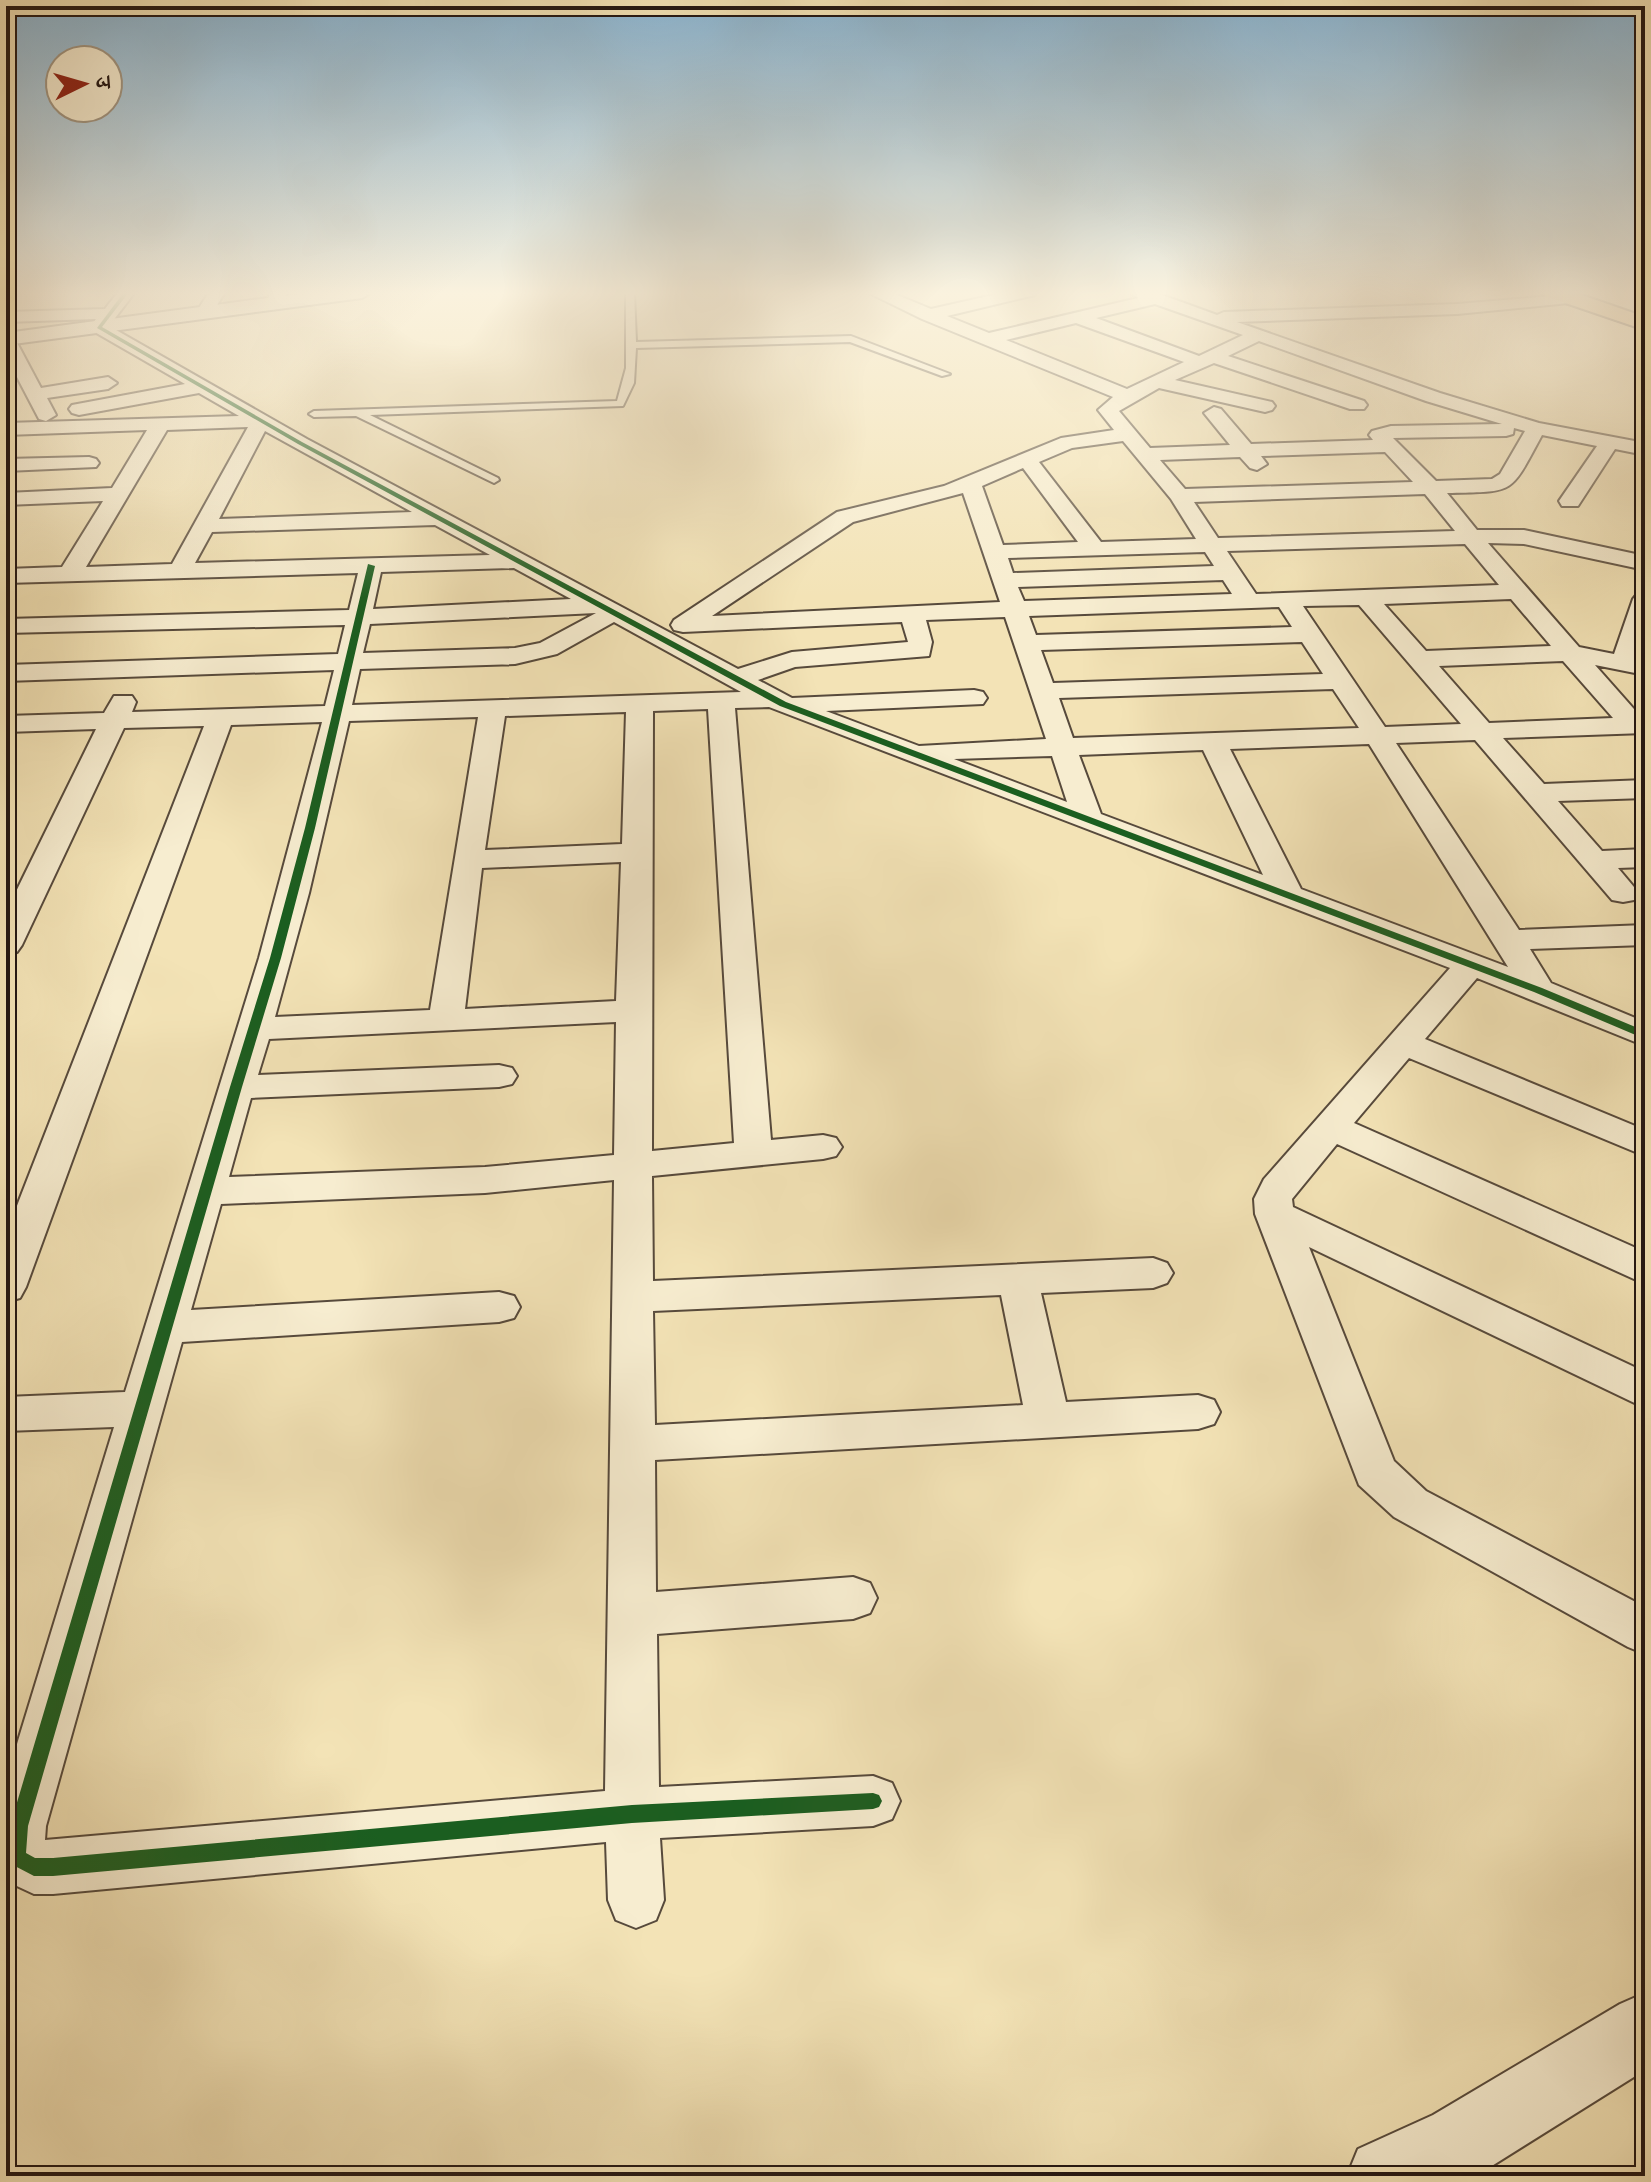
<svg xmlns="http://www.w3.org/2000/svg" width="1651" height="2182" viewBox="0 0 1651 2182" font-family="'Libre Bodoni','Noto Serif Devanagari',serif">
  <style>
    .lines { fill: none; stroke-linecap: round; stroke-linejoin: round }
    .service-casing { stroke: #574a3c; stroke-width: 4 }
    .minor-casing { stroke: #574a3c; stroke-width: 4 }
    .tertiary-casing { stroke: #574a3c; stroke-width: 4 }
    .primary-casing { stroke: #231713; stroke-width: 4 }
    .service { fill: #f7edd0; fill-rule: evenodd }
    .minor { fill: #f7edd0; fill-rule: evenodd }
    .tertiary { fill: #f7edd0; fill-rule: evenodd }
    .primary { fill: #eac27b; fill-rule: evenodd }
    .cycleway-casing { stroke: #f7edd0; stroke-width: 5 }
    .cycleway { fill: #1b5e20; fill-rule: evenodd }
  </style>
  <rect width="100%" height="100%" fill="#f3e3b6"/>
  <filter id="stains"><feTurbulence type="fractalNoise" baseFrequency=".0025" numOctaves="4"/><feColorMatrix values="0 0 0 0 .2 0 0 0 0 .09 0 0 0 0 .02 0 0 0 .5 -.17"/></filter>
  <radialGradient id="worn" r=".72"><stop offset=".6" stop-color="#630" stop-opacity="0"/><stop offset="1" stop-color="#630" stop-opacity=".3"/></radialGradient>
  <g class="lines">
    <g class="service-casing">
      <polygon id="service" points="626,292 634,292 636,342 851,336 950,374 942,376 850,342 636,348 634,383 623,406 370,415 498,478 499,480 494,483 356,416 314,417 309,414 314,411 617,401 626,368"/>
    </g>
    <g class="minor-casing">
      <g id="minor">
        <path d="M118,292H135L109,326L307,439L738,669L792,652L908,642L902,622L683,632L674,630L671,625L674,620L837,512L944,486L1061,438L1114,430L1098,410L1113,397L922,319L867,292H890L931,309L1006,292H1037L1035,295L947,316L989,333L1138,298L1129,292H1154L1217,315L1224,312L1457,304L1575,294L1577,298L1569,303L1457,314L1237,322L1440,393L1539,423L1645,443V455L1615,449L1578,506H1562L1559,501L1597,446L1542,435C1509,496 1516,491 1447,493L1477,530H1524L1645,556V570L1524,544L1488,543L1579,647L1614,654L1633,599L1637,594L1645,592V636L1638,658L1645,659V675L1595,665L1641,717H1645V733L1503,738L1544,784L1645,780V798L1558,801L1602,851L1645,849V867L1618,868L1639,893L1634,900L1623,902L1612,900L1475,740L1396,743L1519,930L1645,925V945L1530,949L1551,983L1645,1022V1046L1477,978L1425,1039L1645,1130V1156L1409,1058L1354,1123L1645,1252V1284L1337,1144L1292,1199L1293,1207L1645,1372V1408L1309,1247L1394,1461L1426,1491L1645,1607V1654L1628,1647L1394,1517L1359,1485L1255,1214L1254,1199L1264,1179L1450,968L769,707L735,708L771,1140L823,1135L836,1138L842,1147L836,1156L823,1159L652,1176L653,1281L1153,1258L1167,1263L1173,1273L1167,1283L1153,1288L1041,1293L1066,1402L1198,1395L1214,1400L1220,1412L1214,1424L1198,1429L655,1460L656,1592L853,1577L870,1583L877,1598L870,1613L853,1619L657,1634L659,1787L873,1776L892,1783L900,1801L892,1819L873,1826L660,1838L664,1900L656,1920L636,1928L616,1920L608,1900L606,1842L53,1894H34L6,1881V1780L114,1427L6,1431V1397L125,1392L259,958L322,722L231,725L26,1287L20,1298L6,1302V1234L204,726L124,728L22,945L17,952L6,955V912L96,729L6,732V716L104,713L114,696H132L136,702L132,712L325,706L334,670L6,681V665L338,654L345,625L6,633V619L349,610L358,573L6,583V569L62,567L103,501L6,505V493L112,488L147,430L6,435V423L239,416L199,393L79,415L72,413L69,409L72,405L185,384L93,331L90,327L96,319L6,322V312L105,309ZM1155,304L1243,335L1199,356L1096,318ZM1076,323L1184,362L1127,389L1006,340ZM1259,341L1426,401L1502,424L1391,426L1372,431L1369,435L1373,440L1251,444L1221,409L1214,407L1204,413L1230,445L1150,448L1119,411L1159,388L1265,412L1272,410L1275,406L1272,402L1175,380L1214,363L1350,409H1364L1367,405L1364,401L1228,356ZM248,427L172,564L86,567L167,430ZM1514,428L1525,431L1500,474L1492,479L1436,481L1393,438L1506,436L1513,434ZM265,431L412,512L219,519ZM1123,441L1171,499L1196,539L1101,542L1039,462L1072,448ZM1385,452L1413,482L1185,489L1160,460L1240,457L1250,468L1257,470L1267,464L1261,456ZM1023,468L1078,542L1003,545L982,486ZM963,493L1000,602L712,616L853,522ZM1425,494L1455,531L1218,538L1194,502ZM435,525L490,555L195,563L212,532ZM1465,544L1499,585L1256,594L1227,551ZM1205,552L1214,566L1013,573L1008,558ZM514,568L571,599L373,609L381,572ZM1223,580L1232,594L1024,601L1018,587ZM1511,599L1551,646L1426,651L1384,604ZM1359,605L1461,724L1385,727L1303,606ZM1279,607L1292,627L1036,635L1029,616ZM596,613L540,643L515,648L363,653L370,624ZM1005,617L1046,739L919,746L826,711L983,704L987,698L983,692L974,690L792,698L758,680L795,667L929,656L932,642L926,620ZM614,622L741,692L352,705L360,669L515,664L557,654ZM1302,642L1323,674L1053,683L1041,650ZM1563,661L1613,718L1489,723L1439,666ZM1333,689L1359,728L1073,738L1059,698ZM708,709L734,1143L652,1151L653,711ZM626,712L622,844L485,850L505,716ZM478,717L430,1010L275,1017L309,893L349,721ZM1369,744L1508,967L1301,889L1230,749ZM1203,750L1263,875L1101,814L1079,755ZM1052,756L1067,802L954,759ZM621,862L616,1001L465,1009L482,868ZM616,1022L614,1155L485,1167L229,1177L251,1098L499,1087L512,1084L517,1076L512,1068L499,1065L258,1075L269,1039ZM614,1180L605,1791L45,1840L46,1826L182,1342L499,1322L514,1318L520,1307L514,1296L499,1292L191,1310L221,1204L485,1193ZM1001,1295L1023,1405L655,1425L653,1311Z"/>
        <polygon points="209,292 225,292 210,317 198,317 196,313"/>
        <polygon points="271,292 287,292 279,308 273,309 265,304"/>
        <polygon points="6,334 15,339 41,388 108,377 117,383 108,389 47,398 56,415 46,421 39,419 6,356"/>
        <polygon points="89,457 96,459 99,463 96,467 6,471 6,459"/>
      </g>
    </g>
    <g class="tertiary-casing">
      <g id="tertiary">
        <polygon points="313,292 372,292 362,298 6,345 6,333"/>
        <polygon points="1645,1993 1645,2070 1487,2169 1471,2176 1347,2176 1358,2149 1433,2115 1620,2004"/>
      </g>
    </g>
    <g class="primary-casing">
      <polygon id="primary" points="1542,292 1573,292 1645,317 1645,330 1545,296"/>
    </g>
    <use href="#service" class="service"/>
    <use href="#minor" class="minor"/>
    <use href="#tertiary" class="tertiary"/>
    <use href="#primary" class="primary"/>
    <g class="cycleway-casing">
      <g id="cycleway">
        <polygon points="124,292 129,292 102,327 302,442 786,702 1542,988 1645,1031 1645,1039 1534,992 780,706 298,444 97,328"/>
        <polygon points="368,564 375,566 315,828 281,958 242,1087 28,1826 26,1853 35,1858 53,1858 632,1805 873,1793 879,1795 882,1801 879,1807 873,1809 632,1823 53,1876 34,1876 11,1864 8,1858 10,1826 230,1087 270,958 305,828"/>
      </g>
    </g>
    <use href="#cycleway" class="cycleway"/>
  </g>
  <linearGradient id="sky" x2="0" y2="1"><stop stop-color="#8bb7d5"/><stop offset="0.49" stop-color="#faf2de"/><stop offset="1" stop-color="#faf2de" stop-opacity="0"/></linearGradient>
  <rect width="1651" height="598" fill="url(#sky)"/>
  <rect width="1651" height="2182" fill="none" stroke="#f3e3b6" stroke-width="32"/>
  <rect x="8" y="8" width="1635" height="2166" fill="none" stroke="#231713" stroke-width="4"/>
  <rect x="16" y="16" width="1619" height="2150" fill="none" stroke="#231713" stroke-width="2"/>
  <g transform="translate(84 84) rotate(85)"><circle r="38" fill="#f7edd0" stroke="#a29784" stroke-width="2"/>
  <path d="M0-6L14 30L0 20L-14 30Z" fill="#8f2418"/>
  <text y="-12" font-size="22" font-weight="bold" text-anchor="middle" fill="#231713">उ</text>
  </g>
  <rect width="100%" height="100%" filter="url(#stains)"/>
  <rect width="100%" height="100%" fill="url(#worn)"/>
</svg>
